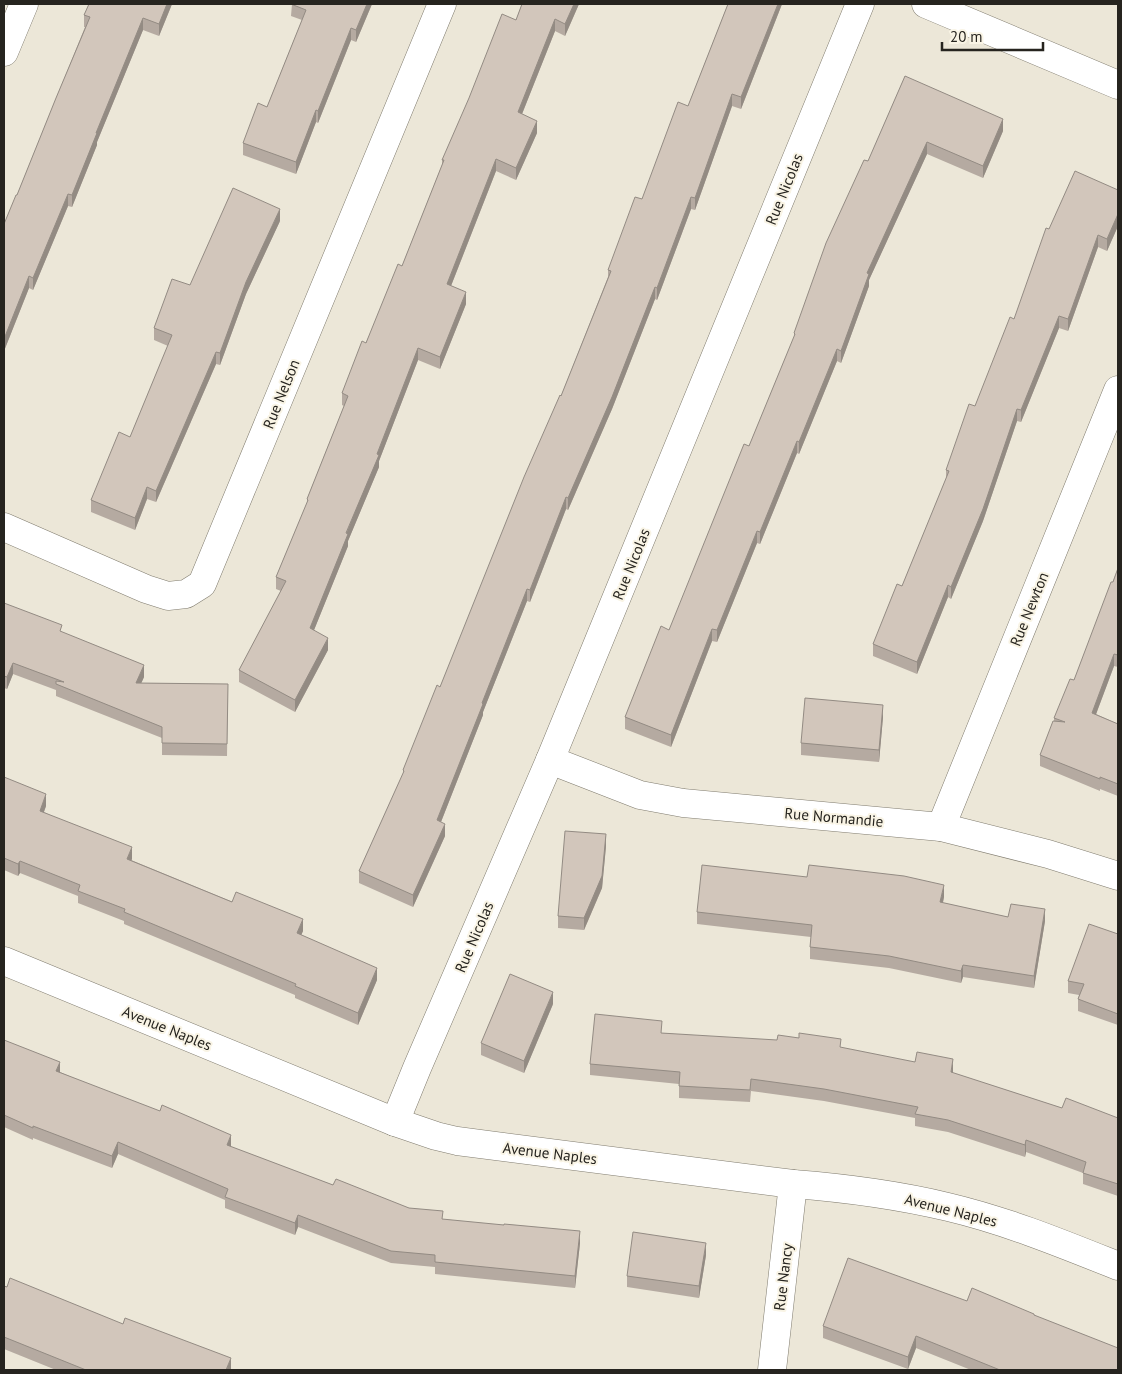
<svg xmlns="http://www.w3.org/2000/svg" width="1122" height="1374" viewBox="0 0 1122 1374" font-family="'PT Sans',sans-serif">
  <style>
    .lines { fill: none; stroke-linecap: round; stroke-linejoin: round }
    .street-casing { stroke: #807c6f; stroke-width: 29 }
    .secondary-casing { stroke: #807c6f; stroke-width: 29 }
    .street { stroke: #fff; stroke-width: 28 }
    .secondary { stroke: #fff; stroke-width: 28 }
    .wall { fill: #b5aaa1 }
    .shaded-wall { fill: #938b83 }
    .building { fill: #d2c6bb; stroke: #938b83 }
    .labels { text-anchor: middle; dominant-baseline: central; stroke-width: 4; stroke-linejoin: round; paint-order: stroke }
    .street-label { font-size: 15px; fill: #26241f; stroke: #f9f4e5 }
  </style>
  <rect width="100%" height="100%" fill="#ece7d8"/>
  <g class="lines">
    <g class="street-casing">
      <g id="street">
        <polyline points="926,4 1118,85"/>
        <polyline points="4,52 24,4"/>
        <polyline points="4,527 146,589 168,596 186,594 202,584 442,4"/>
        <polyline points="550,760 640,795 683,803 941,827 1048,854 1118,876"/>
        <polyline points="941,827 1118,390"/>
        <polyline points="395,1122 417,1068 550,760 860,4"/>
        <polyline points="772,1370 793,1184"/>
      </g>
    </g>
    <g class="secondary-casing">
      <path id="secondary" d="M4,961L395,1122L436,1136L457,1141L793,1184C845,1188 898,1195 948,1207C1007,1221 1063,1244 1118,1266"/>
    </g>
    <use href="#street" class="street"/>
    <use href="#secondary" class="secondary"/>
  </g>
  <g class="wall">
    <polygon points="89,4 172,4 159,36 143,30 97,142 97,145 72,207 68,206 33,290 29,288 4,351 4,224 17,195 85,27 84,27 84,15"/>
    <polygon points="292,4 372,4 356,42 351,40 318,123 316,122 296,174 243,155 243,143 267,107 302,20 291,16"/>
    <polygon points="522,4 579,4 565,36 555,31 522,114 537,133 516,180 496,171 451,286 466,304 440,369 418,360 379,461 379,467 348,541 348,546 314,630 328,650 295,712 239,682 239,670 281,591 276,589 276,577 307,503 307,499 344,406 342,405 342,393 402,266 442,165 442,160 516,20"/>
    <polygon points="728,4 782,4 741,109 732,106 695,210 691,209 657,300 655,299 612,409 568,510 566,509 530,602 527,601 483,712 483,715 441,822 445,836 413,907 359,883 359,871 403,774 403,770 440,687 561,396 608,277 608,270 688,106"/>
    <polygon points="905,76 1003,131 983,178 927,154 869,280 869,286 841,363 837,361 799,454 797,453 760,544 757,543 717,642 712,641 671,747 625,729 625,717 669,630 749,446 794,337 794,333"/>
    <polygon points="1118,190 1118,226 1107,251 1098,247 1068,331 1059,328 1021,422 1017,421 983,521 951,599 948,597 917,674 873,656 873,644 902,586 946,479 946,470 1014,319"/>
    <polygon points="280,221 246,294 220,365 216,364 156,502 147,499 135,530 91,512 91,500 130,437 168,346 154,340 154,328"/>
    <polygon points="1118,568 1118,667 1114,666 1096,714 1118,724 1118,796 1100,789 1100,791 1040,766 1040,755 1054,721 1054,718 1074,680"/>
    <polygon points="4,603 62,632 144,677 141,683 228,684 227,756 162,755 162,738 56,696 56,690 13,674 7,689 4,688"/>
    <polygon points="883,717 879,762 801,755 801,743"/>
    <polygon points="4,777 46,806 44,812 132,859 131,860 303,931 301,935 377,980 358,1025 295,998 295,995 124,924 124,921 78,903 78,896 20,873 18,876 4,870"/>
    <polygon points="606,846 602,888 584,930 558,928 558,916"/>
    <polygon points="944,897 943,903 1008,917 1045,921 1034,988 963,977 961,983 889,968 810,959 810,947 811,937 697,924 697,912"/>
    <polygon points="1118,934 1118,1025 1078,1011 1078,999 1079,995 1068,993 1068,981"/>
    <polygon points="553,1004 524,1073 481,1055 481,1043"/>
    <polygon points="662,1033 841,1048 953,1071 953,1073 1062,1108 1118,1118 1118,1196 1083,1184 1083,1173 1026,1152 1025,1157 948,1132 915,1126 915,1118 824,1101 751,1091 750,1102 679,1098 679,1084 590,1075 590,1064"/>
    <polygon points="4,1040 60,1072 231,1147 333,1185 409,1208 443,1220 580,1243 575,1288 435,1274 435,1267 391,1263 298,1227 295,1235 225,1208 225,1200 118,1154 112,1168 33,1138 33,1140 4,1127"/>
    <polygon points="706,1255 699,1298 627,1287 627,1276"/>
    <polygon points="4,1286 231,1370 56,1370 4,1349"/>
    <polygon points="967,1301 1034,1315 1118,1370 971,1370 916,1348 908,1369 823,1338 823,1326"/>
  </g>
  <g class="shaded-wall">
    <polygon points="167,4 172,4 159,36 159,24"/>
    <polygon points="367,4 372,4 356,42 356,30"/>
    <polygon points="574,4 579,4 565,36 565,24"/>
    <polygon points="778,4 782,4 741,109 741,97"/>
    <polygon points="143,18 143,30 97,142 97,145 72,207 72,195 96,133"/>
    <polygon points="555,19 555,31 518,124 518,112"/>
    <polygon points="351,28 351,40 318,123 318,111"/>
    <polygon points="732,94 732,106 695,210 695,198"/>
    <polygon points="316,110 316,122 296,174 296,162"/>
    <polygon points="1003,119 1003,131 983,178 983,166"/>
    <polygon points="537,121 537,133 516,180 516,168"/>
    <polygon points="927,142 927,154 869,280 869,286 841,363 841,351 867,273"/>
    <polygon points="496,159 496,171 447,296 447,284"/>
    <polygon points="68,194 68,206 33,290 33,278"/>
    <polygon points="691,197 691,209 657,300 657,288"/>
    <polygon points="280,209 280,221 246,294 220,365 220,353 246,282"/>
    <polygon points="1118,214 1118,226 1107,251 1107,239"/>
    <polygon points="1098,235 1098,247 1068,331 1068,319"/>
    <polygon points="29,276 29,288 4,351 4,339"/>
    <polygon points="655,287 655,299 612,409 568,510 568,498"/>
    <polygon points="466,292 466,304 440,369 440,357"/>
    <polygon points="1059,316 1059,328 1021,422 1021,410"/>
    <polygon points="418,348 418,360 379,461 379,467 348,541 348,546 310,640 310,628"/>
    <polygon points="837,349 837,361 799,454 799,442"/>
    <polygon points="216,352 216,364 156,502 156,491"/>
    <polygon points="1017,409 1017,421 983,521 951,599 951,587"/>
    <polygon points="797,441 797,453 760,544 760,532"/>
    <polygon points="147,487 147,499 135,530 135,518"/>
    <polygon points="566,497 566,509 530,602 530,590"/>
    <polygon points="757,531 757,543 717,642 717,630"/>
    <polygon points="948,585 948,597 917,674 917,662"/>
    <polygon points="527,589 527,601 483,712 483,715 437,832 437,820 482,703"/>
    <polygon points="712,629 712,641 671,747 671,735"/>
    <polygon points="328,638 328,650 295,712 295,700"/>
    <polygon points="1114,654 1114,666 1092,725 1092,713"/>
    <polygon points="13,663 13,674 7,689 7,677"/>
    <polygon points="144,665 144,677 136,695 136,683"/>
    <polygon points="883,705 883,717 879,762 879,750"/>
    <polygon points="46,794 46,806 40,822 40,811"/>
    <polygon points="445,824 445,836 413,907 413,895"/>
    <polygon points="606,834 606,846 602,888 584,930 584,918"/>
    <polygon points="132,847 132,859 127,871 127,859"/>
    <polygon points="20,861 20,873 18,876 18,864"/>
    <polygon points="944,885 944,897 940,914 940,902"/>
    <polygon points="1045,909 1045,921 1034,988 1034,976"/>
    <polygon points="303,919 303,931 297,945 297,933"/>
    <polygon points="963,965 963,977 961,983 961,971"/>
    <polygon points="377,968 377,980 358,1025 358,1013"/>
    <polygon points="553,992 553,1004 524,1073 524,1061"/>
    <polygon points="953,1059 953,1071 951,1084 951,1072"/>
    <polygon points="60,1062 60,1074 56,1071"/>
    <polygon points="231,1135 231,1147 227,1157 227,1145"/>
    <polygon points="1026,1140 1026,1152 1025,1157 1025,1145"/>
    <polygon points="118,1142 118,1154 112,1168 112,1156"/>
    <polygon points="298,1215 298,1227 295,1235 295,1223"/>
    <polygon points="580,1231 580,1243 575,1288 575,1276"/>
    <polygon points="706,1243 706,1255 699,1298 699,1286"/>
    <polygon points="916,1336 916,1348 908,1369 908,1357"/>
    <polygon points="231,1358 231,1370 226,1370"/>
  </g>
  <g class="building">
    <polygon points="89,4 167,4 159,24 143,18 96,133 97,133 72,195 68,194 33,278 29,276 4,339 4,224 16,195 17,195 56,98 90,17 84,15"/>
    <polygon points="291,4 367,4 356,30 351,28 318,111 316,110 296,162 243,143 258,103 267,107 306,10"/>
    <polygon points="522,4 574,4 565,24 555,19 518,112 537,121 516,168 496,159 447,284 466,292 440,357 418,348 377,454 379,455 346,533 348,534 310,628 328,638 295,700 239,670 286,581 276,577 308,500 307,499 348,396 342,393 362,341 366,343 398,264 402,266 444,160 442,160 469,98 502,14 516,20"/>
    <polygon points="728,4 778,4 741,97 732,94 695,198 691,197 657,288 655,287 612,397 568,498 566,497 530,590 527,589 482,703 483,704 437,820 445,824 413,895 359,871 404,771 403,770 437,685 440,687 524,477 560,395 561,396 611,271 608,270 635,197 642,199 678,102 688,106"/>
    <polygon points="905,76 1003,119 983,166 927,142 867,273 869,274 841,351 837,349 799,442 797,441 760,532 757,531 717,630 712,629 671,735 625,717 661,626 669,630 744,444 749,446 795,334 794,333 826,243 864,160 868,161"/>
    <polygon points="1075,171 1118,190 1118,214 1107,239 1098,235 1068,319 1059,316 1021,410 1017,409 983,509 951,587 948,585 917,662 873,644 897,584 902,586 949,471 946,470 969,404 975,406 1010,317 1014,319 1046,228 1049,229"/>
    <polygon points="233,188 280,209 246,282 220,353 216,352 156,491 147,487 135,518 91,500 119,432 130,437 172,335 154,328 172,279 190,285"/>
    <polygon points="1118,568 1118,655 1114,654 1092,713 1118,724 1118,784 1100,777 1100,779 1040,755 1053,721 1065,722 1054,718 1070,679 1074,680 1111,582 1113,582"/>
    <polygon points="4,603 62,625 60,631 144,665 136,683 228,684 227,744 162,743 162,727 56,684 56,681 64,682 13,663 7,677 4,676"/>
    <polygon points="805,698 883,705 879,750 801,743"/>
    <polygon points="4,777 46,794 40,811 132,847 127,859 232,902 236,892 303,919 297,933 377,968 358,1013 295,986 296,984 124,912 125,909 78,891 80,885 20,861 18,864 4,858"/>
    <polygon points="565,831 606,834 602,876 584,918 558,916"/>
    <polygon points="702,865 807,877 809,865 904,876 944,885 940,902 1008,917 1011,904 1045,909 1034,976 963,965 961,971 889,956 810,947 812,925 697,912"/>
    <polygon points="1089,924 1118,934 1118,1014 1078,999 1084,984 1068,981"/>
    <polygon points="510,974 553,992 524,1061 481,1043"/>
    <polygon points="595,1014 662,1021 661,1033 777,1040 778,1035 799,1038 799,1033 841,1039 840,1047 915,1062 917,1052 953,1059 951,1072 1062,1108 1066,1098 1118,1118 1118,1184 1083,1173 1086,1162 1026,1140 1025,1145 948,1120 915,1114 918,1107 824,1089 751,1079 750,1090 679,1086 680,1072 590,1064"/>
    <polygon points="4,1040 60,1062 56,1071 160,1111 162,1105 231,1135 227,1145 333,1185 336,1179 409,1208 443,1211 442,1219 504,1225 504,1224 580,1231 575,1276 435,1262 435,1255 391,1251 298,1215 295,1223 225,1197 228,1189 118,1142 112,1156 33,1126 33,1128 4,1115"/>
    <polygon points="633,1232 706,1243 699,1286 627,1276"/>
    <polygon points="848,1258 967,1301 972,1288 1034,1314 1034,1315 1118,1348 1118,1370 1000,1370 916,1336 908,1357 823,1326"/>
    <polygon points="10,1278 123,1324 125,1318 231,1358 226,1370 86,1370 4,1337 4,1286 7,1287"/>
  </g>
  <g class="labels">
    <g class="street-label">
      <text transform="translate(784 189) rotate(-68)">Rue Nicolas</text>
      <text transform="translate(281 394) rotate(-68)">Rue Nelson</text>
      <text transform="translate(631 564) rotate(-68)">Rue Nicolas</text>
      <text transform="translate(1029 609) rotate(-68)">Rue Newton</text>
      <text transform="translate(834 817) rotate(5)">Rue Normandie</text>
      <text transform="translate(474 937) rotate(-67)">Rue Nicolas</text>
      <text transform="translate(167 1028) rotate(22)">Avenue Naples</text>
      <text transform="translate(550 1153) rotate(7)">Avenue Naples</text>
      <text transform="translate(951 1210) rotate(14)">Avenue Naples</text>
      <text transform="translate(783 1277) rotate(-83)">Rue Nancy</text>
    </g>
  </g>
  <rect width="1122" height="1374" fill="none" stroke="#26241f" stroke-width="10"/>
  <path d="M942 42v8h101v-8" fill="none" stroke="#26241f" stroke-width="2.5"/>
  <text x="950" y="42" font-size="15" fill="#26241f" stroke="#f9f4e5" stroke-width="4" paint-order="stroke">20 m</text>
</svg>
